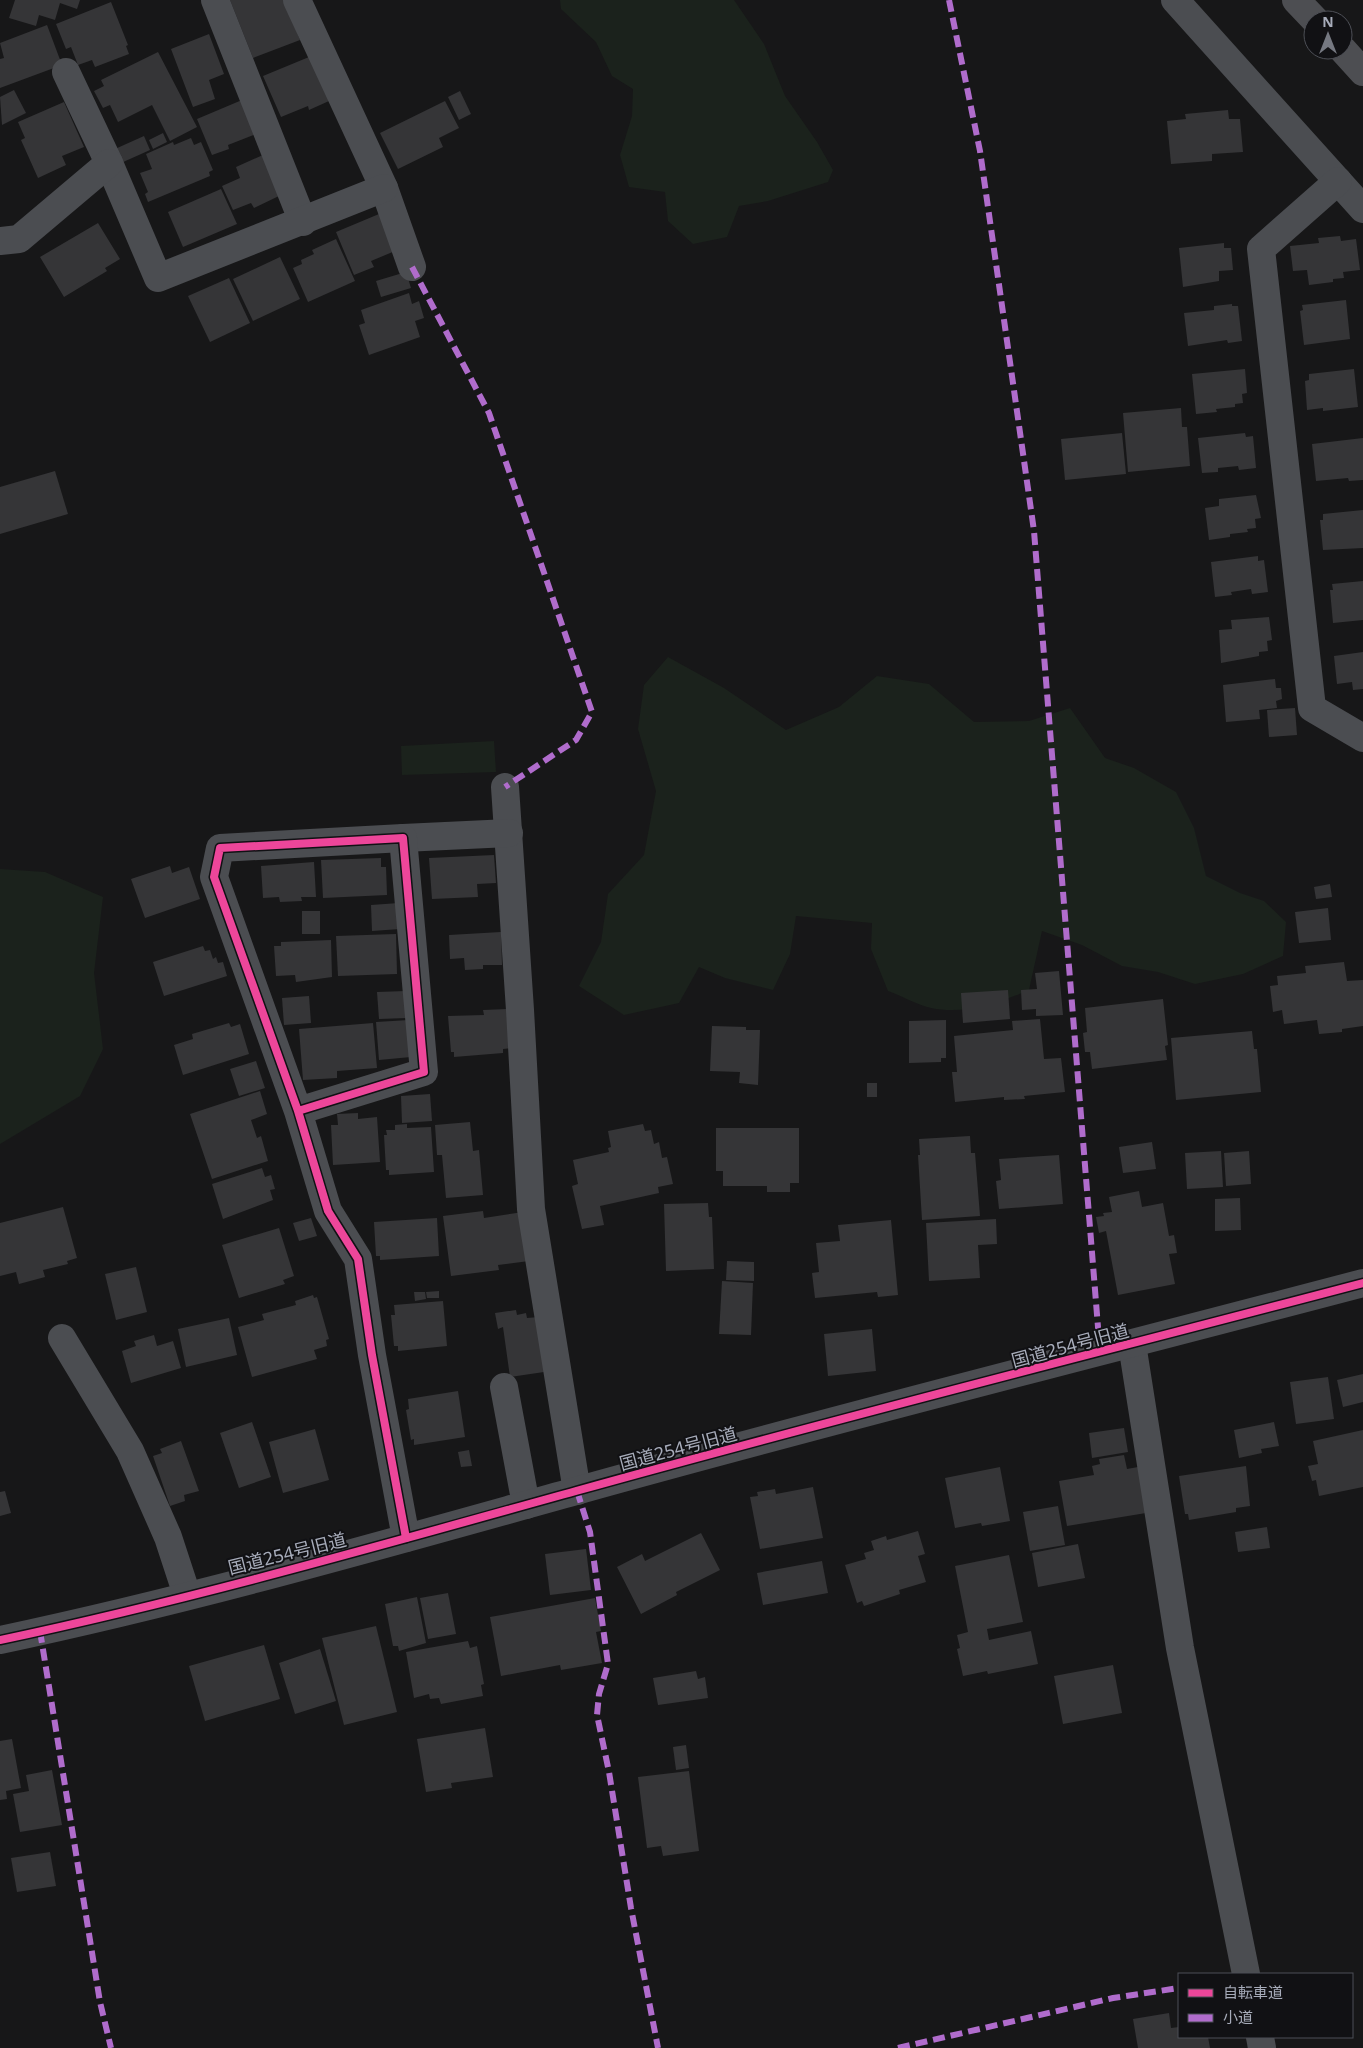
<svg xmlns="http://www.w3.org/2000/svg" width="1363" height="2048" viewBox="0 0 1363 2048" font-family="'Noto Sans','Noto Sans JP',sans-serif">
  <style>
    .green { fill: #1b221c }
    .building { fill: #353537 }
    .lines { fill: none; stroke-linecap: round; stroke-linejoin: round }
    .minor { stroke: #4b4d51; stroke-width: 28 }
    .highway { stroke: #4d4e52; stroke-width: 28 }
    .quiet { stroke: #b06ccc; stroke-width: 6; stroke-dasharray: 12 6; stroke-linecap: butt }
    .cycleway-casing { stroke: #111114; stroke-width: 11 }
    .cycleway { stroke: #ed469a; stroke-width: 8 }
    .labels { text-anchor: middle; dominant-baseline: central; stroke-width: 4; stroke-linejoin: round; paint-order: stroke }
    .street-label { font-size: 18px; fill: #a7acba; stroke: #111114 }
  </style>
  <rect width="100%" height="100%" fill="#171718"/>
  <g class="green">
    <polygon points="560,0 734,0 764,44 785,96 817,142 833,170 828,182 768,201 739,206 727,237 693,244 668,221 665,192 629,187 620,155 632,116 633,89 612,76 596,42 561,9"/>
    <path d="M668,657L724,688L786,730L839,707L877,676L929,684L974,722L1029,721L1070,708L1105,758L1134,768L1176,792L1194,828L1206,876L1240,893L1264,901L1286,922L1283,956L1243,974L1195,984L1158,972L1122,966L1082,945L1042,931L1029,990C999,1003 965,1015 931,1008C917,1005 902,996 888,991L871,949L872,923L796,916L790,954L773,990L725,978L699,967L679,1003L624,1015L579,986L601,942L608,894L644,855L656,791L638,729L644,685Z"/>
    <polygon points="494,741 496,772 402,775 401,746"/>
    <polygon points="0,869 45,872 103,897 94,973 103,1049 80,1096 0,1144"/>
  </g>
  <g class="building">
    <polygon points="15,0 80,0 77,9 60,3 55,20 39,15 36,26 9,18"/>
    <polygon points="230,0 284,0 300,40 253,58"/>
    <polygon points="111,2 128,45 126,46 129,54 95,67 92,60 78,65 71,47 66,49 56,24"/>
    <polygon points="47,25 62,65 0,88 0,59 4,58 0,43"/>
    <polygon points="209,34 224,74 209,80 215,99 193,107 171,49"/>
    <polygon points="158,52 197,127 170,141 152,105 118,122 110,105 103,108 94,91 104,86 101,80"/>
    <polygon points="309,57 329,101 309,110 308,106 281,117 263,76"/>
    <polygon points="14,90 26,113 2,125 0,97"/>
    <polygon points="460,91 471,114 459,120 448,97"/>
    <polygon points="242,100 256,134 228,145 229,149 212,155 197,119"/>
    <polygon points="445,101 459,128 439,138 443,147 398,169 380,133"/>
    <polygon points="64,102 84,147 62,156 66,165 38,178 21,140 25,138 18,122"/>
    <polygon points="1228,110 1229,119 1240,119 1243,152 1212,154 1212,161 1171,164 1167,121 1186,119 1185,114"/>
    <polygon points="163,133 167,142 153,149 149,140"/>
    <polygon points="144,136 150,150 121,163 115,149"/>
    <polygon points="191,138 194,145 201,142 213,170 209,172 210,176 148,202 145,194 148,192 140,173 152,169 146,154 173,142 174,145"/>
    <polygon points="263,155 281,195 254,208 251,203 233,210 222,186 240,178 236,167"/>
    <polygon points="221,189 237,224 183,247 168,212"/>
    <polygon points="379,214 395,251 371,261 374,267 354,275 336,232"/>
    <polygon points="98,223 120,259 105,268 107,271 64,297 40,257"/>
    <polygon points="1340,236 1341,241 1356,239 1360,270 1343,272 1344,278 1333,279 1333,282 1309,285 1307,270 1293,271 1290,246 1319,243 1318,238"/>
    <polygon points="336,239 355,281 308,302 293,268 302,264 301,260 314,254 312,250"/>
    <polygon points="1224,243 1224,248 1231,248 1233,270 1219,271 1219,281 1183,287 1179,248"/>
    <polygon points="280,257 300,299 253,321 233,279"/>
    <polygon points="406,272 411,288 381,297 376,281"/>
    <polygon points="229,278 250,323 210,342 188,296"/>
    <polygon points="409,293 412,304 419,301 424,318 415,321 420,337 369,355 359,325 365,323 361,310"/>
    <polygon points="1346,300 1350,339 1304,345 1300,311 1303,310 1302,305"/>
    <polygon points="1232,304 1232,306 1238,306 1242,341 1228,343 1227,340 1188,346 1184,313 1214,310 1214,306"/>
    <polygon points="1245,369 1247,393 1242,394 1243,403 1235,404 1235,407 1216,409 1217,412 1196,414 1192,374"/>
    <polygon points="1354,369 1358,407 1323,411 1323,408 1307,410 1305,381 1309,380 1309,374"/>
    <polygon points="1181,408 1182,427 1187,427 1190,466 1128,472 1123,413"/>
    <polygon points="1122,433 1126,474 1065,480 1061,439"/>
    <polygon points="1245,433 1246,437 1253,436 1256,468 1239,470 1238,466 1218,468 1218,472 1202,473 1198,438"/>
    <polygon points="1363,438 1363,480 1349,481 1348,478 1316,481 1312,444"/>
    <polygon points="55,471 68,514 0,534 0,487"/>
    <polygon points="1256,495 1261,518 1255,519 1256,528 1247,529 1248,532 1230,534 1230,537 1209,540 1205,508 1219,506 1219,499"/>
    <polygon points="1363,510 1363,548 1323,550 1320,520 1323,520 1323,514"/>
    <polygon points="1258,556 1258,561 1264,560 1268,592 1252,594 1251,589 1231,592 1232,595 1215,597 1211,562"/>
    <polygon points="1363,581 1363,620 1333,623 1330,590 1333,590 1332,584"/>
    <polygon points="1269,617 1272,640 1267,641 1268,651 1259,652 1259,656 1221,663 1219,630 1232,629 1231,620"/>
    <polygon points="1363,652 1363,689 1353,690 1352,682 1337,684 1334,656"/>
    <polygon points="1275,679 1276,688 1281,688 1282,699 1276,701 1277,708 1259,710 1260,719 1226,722 1223,685"/>
    <polygon points="1295,708 1297,735 1269,737 1267,710"/>
    <polygon points="494,855 496,883 477,884 478,897 432,899 429,858"/>
    <polygon points="381,858 381,867 386,867 387,895 323,898 321,860"/>
    <polygon points="314,862 316,897 301,897 302,901 280,902 279,897 263,898 261,866"/>
    <polygon points="170,866 172,873 189,867 200,899 145,918 131,879"/>
    <polygon points="1330,884 1332,897 1316,899 1314,887"/>
    <polygon points="399,903 400,929 372,931 371,905"/>
    <polygon points="1328,908 1331,940 1299,943 1295,912"/>
    <rect x="302" y="911" width="18" height="23"/>
    <polygon points="501,932 502,965 483,965 483,969 465,970 464,958 450,959 449,935"/>
    <polygon points="396,934 397,974 338,976 336,936"/>
    <polygon points="331,940 332,977 296,982 295,975 276,976 274,946 281,946 281,942"/>
    <polygon points="203,946 205,951 210,950 213,959 216,957 218,963 223,962 227,976 164,996 153,962"/>
    <polygon points="1344,962 1347,981 1363,980 1363,1026 1342,1029 1342,1032 1319,1034 1317,1020 1284,1024 1282,1010 1273,1012 1270,986 1278,985 1277,976 1306,973 1305,966"/>
    <polygon points="1059,971 1063,1015 1036,1016 1036,1009 1022,1010 1021,990 1037,989 1035,973"/>
    <polygon points="1008,990 1010,1019 963,1023 961,993"/>
    <polygon points="406,991 407,1018 379,1019 377,992"/>
    <polygon points="309,996 311,1023 284,1025 282,998"/>
    <polygon points="1163,999 1168,1045 1165,1046 1167,1060 1092,1069 1090,1052 1085,1052 1083,1033 1087,1032 1085,1008"/>
    <polygon points="508,1009 511,1048 503,1049 503,1053 454,1057 454,1052 451,1052 448,1016 484,1015 483,1010"/>
    <polygon points="1040,1019 1044,1059 1061,1058 1065,1092 1024,1096 1025,1099 1004,1100 1004,1097 955,1102 952,1072 957,1072 954,1036 1013,1030 1012,1021"/>
    <polygon points="409,1020 411,1057 379,1060 376,1022"/>
    <polygon points="946,1020 946,1058 941,1058 941,1062 909,1063 909,1021"/>
    <polygon points="229,1023 231,1027 240,1024 249,1054 183,1075 174,1045 193,1039 192,1034"/>
    <polygon points="373,1023 377,1068 337,1071 337,1078 303,1080 299,1029"/>
    <polygon points="712,1026 746,1027 746,1030 760,1030 758,1085 739,1083 740,1072 710,1071"/>
    <polygon points="1252,1031 1254,1049 1257,1049 1261,1092 1176,1100 1171,1038"/>
    <polygon points="256,1061 265,1088 239,1096 230,1069"/>
    <rect x="867" y="1083" width="10" height="14"/>
    <polygon points="260,1091 267,1114 251,1120 257,1138 261,1136 268,1161 212,1179 190,1114"/>
    <polygon points="430,1094 432,1121 402,1123 401,1096"/>
    <polygon points="358,1113 358,1119 377,1117 380,1162 333,1165 331,1125 338,1125 337,1114"/>
    <polygon points="470,1122 473,1151 479,1150 483,1195 446,1198 442,1155 437,1155 435,1125"/>
    <polygon points="407,1124 407,1128 431,1127 434,1172 389,1175 389,1170 386,1170 384,1135 387,1135 386,1130 395,1130 395,1125"/>
    <polygon points="643,1124 645,1131 651,1130 654,1144 659,1142 662,1158 667,1157 673,1184 658,1187 659,1193 600,1206 604,1225 582,1229 572,1186 578,1184 573,1160 609,1152 608,1148 611,1147 608,1131"/>
    <polygon points="716,1128 799,1128 799,1183 790,1183 790,1192 767,1192 767,1186 723,1186 723,1171 716,1171"/>
    <polygon points="970,1136 971,1153 975,1153 980,1216 922,1220 918,1155 920,1155 919,1139"/>
    <polygon points="1152,1142 1156,1169 1123,1173 1119,1147"/>
    <polygon points="1221,1151 1223,1187 1187,1189 1185,1153"/>
    <polygon points="1249,1151 1251,1184 1226,1186 1224,1153"/>
    <polygon points="1059,1155 1063,1204 999,1209 996,1181 1001,1180 999,1159"/>
    <polygon points="262,1168 265,1177 271,1175 275,1189 270,1190 273,1200 223,1219 212,1184"/>
    <polygon points="1139,1191 1142,1207 1163,1203 1169,1236 1174,1235 1177,1253 1169,1254 1175,1284 1118,1295 1106,1231 1099,1233 1096,1217 1104,1216 1103,1213 1112,1212 1109,1197"/>
    <polygon points="1240,1198 1241,1230 1215,1231 1215,1199"/>
    <polygon points="708,1203 709,1217 712,1217 714,1269 666,1271 664,1204"/>
    <polygon points="63,1207 77,1258 67,1261 68,1264 43,1270 45,1277 19,1284 16,1272 0,1276 0,1223"/>
    <polygon points="483,1211 484,1218 523,1212 529,1261 498,1265 499,1270 451,1276 443,1216"/>
    <polygon points="311,1218 317,1236 299,1241 293,1223"/>
    <polygon points="437,1218 439,1256 380,1260 380,1256 376,1256 374,1222"/>
    <polygon points="996,1219 997,1244 978,1245 980,1278 929,1281 926,1223"/>
    <polygon points="891,1220 898,1295 878,1297 877,1292 815,1298 812,1273 819,1272 816,1243 840,1241 838,1225"/>
    <polygon points="279,1228 294,1276 283,1280 285,1284 239,1298 222,1245"/>
    <polygon points="727,1261 754,1262 754,1281 726,1280"/>
    <polygon points="136,1267 147,1312 116,1320 105,1274"/>
    <polygon points="722,1281 753,1283 751,1335 719,1334"/>
    <polygon points="439,1291 439,1298 427,1298 426,1292"/>
    <polygon points="414,1292 425,1292 426,1299 415,1301"/>
    <polygon points="313,1295 314,1298 317,1297 329,1339 326,1340 327,1346 314,1350 317,1359 252,1377 238,1327 264,1320 262,1314 296,1305 295,1301"/>
    <polygon points="443,1301 447,1346 398,1351 398,1346 394,1346 391,1315 395,1315 394,1305"/>
    <polygon points="516,1310 517,1315 526,1313 527,1318 539,1317 544,1372 510,1377 503,1327 498,1329 495,1313"/>
    <polygon points="229,1318 237,1355 186,1367 178,1329"/>
    <polygon points="872,1329 876,1371 828,1376 824,1334"/>
    <polygon points="154,1335 157,1346 173,1341 181,1368 131,1383 122,1351 136,1346 134,1341"/>
    <polygon points="1363,1374 1363,1402 1343,1407 1337,1380"/>
    <polygon points="1328,1377 1334,1419 1296,1424 1290,1382"/>
    <polygon points="458,1391 465,1437 414,1445 414,1439 411,1440 406,1410 409,1409 408,1399"/>
    <polygon points="252,1422 271,1477 239,1488 220,1433"/>
    <polygon points="1274,1422 1279,1446 1261,1449 1262,1453 1239,1458 1234,1430"/>
    <polygon points="1124,1428 1128,1452 1092,1458 1089,1433"/>
    <polygon points="315,1429 329,1480 283,1493 269,1442"/>
    <polygon points="1363,1430 1363,1487 1319,1496 1316,1480 1312,1481 1308,1466 1318,1464 1313,1441"/>
    <polygon points="181,1441 199,1491 184,1495 185,1501 170,1506 153,1456 162,1453 160,1449"/>
    <polygon points="469,1450 472,1466 461,1467 458,1452"/>
    <polygon points="1124,1455 1127,1469 1138,1467 1146,1513 1067,1526 1059,1481 1094,1475 1092,1466 1100,1464 1099,1459"/>
    <polygon points="1246,1466 1250,1506 1236,1508 1236,1512 1189,1520 1188,1514 1185,1514 1179,1476"/>
    <polygon points="1000,1467 1010,1521 982,1526 981,1523 955,1528 945,1478"/>
    <polygon points="813,1487 823,1538 760,1549 750,1497 758,1496 757,1492 775,1489 776,1494"/>
    <polygon points="5,1491 11,1513 0,1516 0,1492"/>
    <polygon points="1058,1506 1065,1545 1030,1551 1023,1512"/>
    <polygon points="1267,1527 1270,1548 1238,1552 1235,1532"/>
    <polygon points="918,1531 925,1554 918,1556 926,1582 899,1590 900,1594 864,1606 862,1601 857,1603 845,1565 866,1559 864,1553 874,1550 871,1541 886,1536 887,1540"/>
    <polygon points="701,1533 720,1570 676,1592 677,1595 641,1614 617,1567 642,1554 645,1561"/>
    <polygon points="1078,1544 1085,1578 1038,1587 1032,1553"/>
    <polygon points="586,1549 591,1590 550,1595 545,1554"/>
    <polygon points="1009,1555 1023,1622 987,1629 989,1640 1031,1631 1038,1664 988,1674 987,1671 963,1676 957,1649 960,1648 957,1635 968,1632 955,1566"/>
    <polygon points="822,1561 828,1593 763,1605 757,1573"/>
    <polygon points="448,1593 456,1634 428,1639 420,1598"/>
    <polygon points="417,1597 426,1643 399,1651 398,1646 393,1646 385,1604"/>
    <polygon points="595,1598 601,1631 596,1632 602,1663 561,1670 560,1665 501,1676 490,1617"/>
    <polygon points="376,1626 397,1712 344,1725 322,1638"/>
    <polygon points="468,1641 470,1648 477,1646 484,1684 481,1685 483,1696 441,1704 439,1698 430,1699 429,1694 414,1698 406,1652"/>
    <polygon points="264,1645 280,1699 205,1721 189,1666"/>
    <polygon points="320,1649 336,1701 295,1714 279,1663"/>
    <polygon points="1113,1665 1122,1713 1063,1724 1054,1676"/>
    <polygon points="696,1671 698,1679 705,1677 708,1698 658,1705 653,1678"/>
    <polygon points="485,1728 493,1777 451,1783 452,1788 426,1792 417,1739"/>
    <polygon points="12,1739 21,1788 6,1791 7,1799 0,1800 0,1741"/>
    <polygon points="686,1745 689,1768 676,1770 673,1747"/>
    <polygon points="52,1770 62,1825 20,1832 13,1794 29,1791 26,1775"/>
    <polygon points="689,1771 699,1851 663,1856 661,1846 647,1848 638,1777"/>
    <polygon points="50,1852 56,1886 17,1892 11,1858"/>
    <polygon points="1169,2013 1171,2028 1179,2027 1179,2037 1208,2037 1210,2048 1138,2048 1133,2019"/>
  </g>
  <g class="lines">
    <g class="minor">
      <polyline points="215,0 303,222"/>
      <polyline points="297,0 384,188 412,267"/>
      <polyline points="1175,0 1363,209"/>
      <polyline points="66,72 109,163 158,278 384,188"/>
      <polyline points="1338,181 1261,249 1312,708 1363,738"/>
      <polyline points="0,241 19,239 109,163"/>
      <polyline points="505,787 520,1010 531,1209 577,1491"/>
      <polyline points="403,838 509,833"/>
      <polyline points="298,1111 424,1072 403,838 220,848 214,877 298,1111 328,1211 358,1259 372,1355 406,1538"/>
      <polyline points="62,1338 130,1451 168,1537 187,1595"/>
      <polyline points="1132,1344 1180,1648 1246,1974"/>
      <polyline points="504,1387 526,1505"/>
      <path d="M0,1640C194,1599 385,1544 576,1491C837,1418 1101,1352 1363,1283"/>
      <polyline points="1260,2037 1262,2048"/>
    </g>
    <g class="highway">
      <polyline points="1296,0 1315,20"/>
      <polyline points="1343,50 1363,72"/>
    </g>
    <g class="quiet">
      <polyline points="949,0 980,151 1034,531 1100,1352"/>
      <polyline points="412,267 489,413 592,712 576,740 505,787"/>
      <polyline points="577,1491 590,1532 608,1664 599,1694 597,1715 609,1772 631,1908 658,2048"/>
      <polyline points="40,1631 100,2002 111,2048"/>
      <polyline points="898,2048 1113,1998 1179,1988"/>
    </g>
    <g class="cycleway-casing">
      <g id="cycleway">
        <polyline points="298,1111 424,1072 403,838 220,848 214,877 298,1111 328,1211 358,1259 372,1355 406,1538"/>
        <path d="M0,1640C194,1599 385,1544 576,1491C837,1418 1101,1352 1363,1283"/>
      </g>
    </g>
    <use href="#cycleway" class="cycleway"/>
  </g>
  <g class="labels">
    <g class="street-label">
      <text transform="translate(1070 1345) rotate(-15)">国道254号旧道</text>
      <text transform="translate(678 1448) rotate(-15)">国道254号旧道</text>
      <text transform="translate(287 1553) rotate(-14)">国道254号旧道</text>
    </g>
  </g>
  <rect x="1178" y="1973" width="175" height="65" fill="#111114" stroke="#4d4f56"/>
  <rect x="1188" y="1989" width="25" height="8" fill="#ed469a" stroke="#4d4f56"/>
  <text x="1223" y="1998" font-size="15" fill="#a7acba">自転車道</text>
  <rect x="1188" y="2014" width="25" height="8" fill="#b06ccc" stroke="#4d4f56"/>
  <text x="1223" y="2023" font-size="15" fill="#a7acba">小道</text>
  <g transform="translate(1328 35)"><circle r="24" fill="#111114" stroke="#4d4f56"/>
  <path d="M0-4L9 19L0 12L-9 19Z" fill="#757881"/>
  <text y="-8" font-size="14" font-weight="bold" text-anchor="middle" fill="#a7acba">N</text>
  </g>
</svg>
